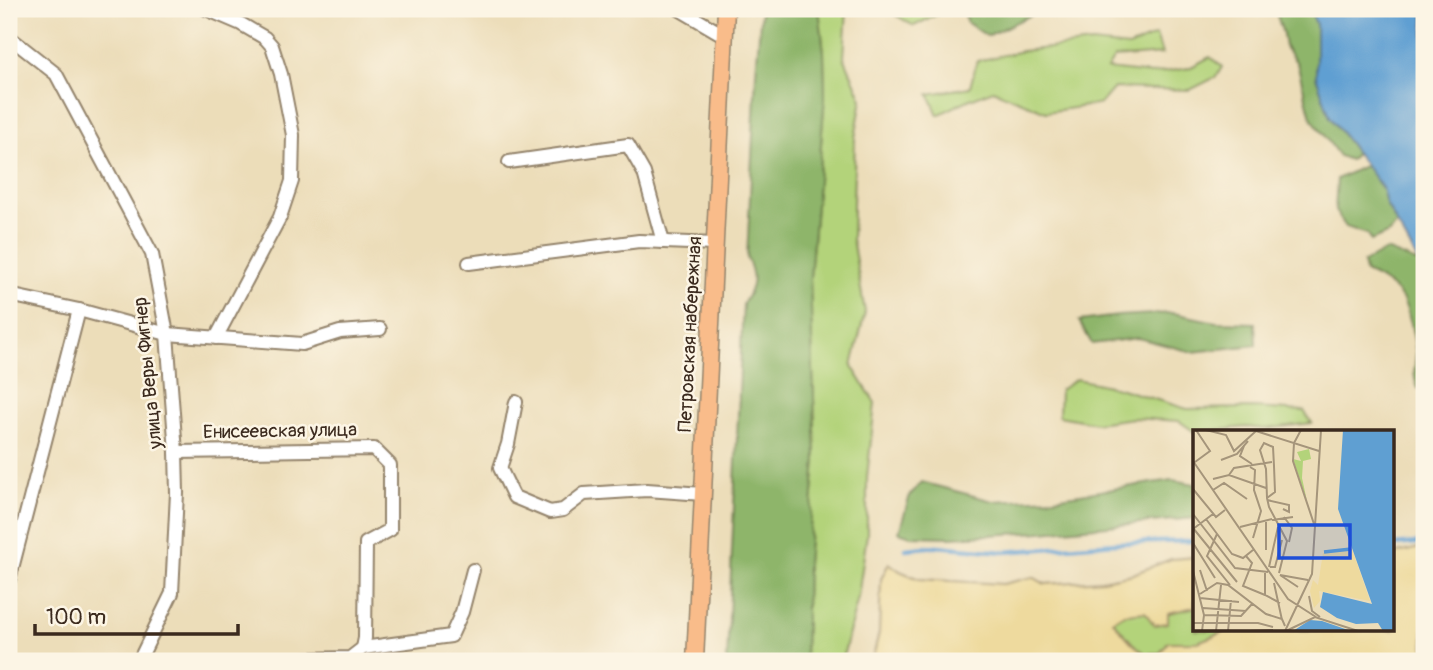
<svg xmlns="http://www.w3.org/2000/svg" width="1433" height="670" viewBox="0 0 1433 670" font-family="Pangolin,sans-serif">
  <style>
    .green { fill: #b3d37a; stroke: #777e4c; stroke-width: 2 }
    .forest { fill: #8eb56a; stroke: #647044; stroke-width: 2 }
    .sand { fill: #eeda9e; stroke: #94825e; stroke-width: 2 }
    .water { fill: #5f9fd2; stroke: #4d6478; stroke-width: 2 }
    .lines { fill: none; stroke-linecap: round; stroke-linejoin: round }
    .stream { stroke: #5f9fd2; stroke-width: 4.5 }
    .minor-casing { stroke: #94846c; stroke-width: 16 }
    .major-casing { stroke: #94846c; stroke-width: 19 }
    .minor { stroke: #fff; stroke-width: 12 }
    .major { stroke: #f9bc8a; stroke-width: 16 }
    .labels { text-anchor: middle; dominant-baseline: central; stroke-width: 5; stroke-linejoin: round; paint-order: stroke }
    .street-label { font-size: 19px; fill: #3b2a1e; stroke: #fcf5e5 }
    .inset-river { fill: none; stroke: #5f9fd2; stroke-width: 3.5 }
    .inset-road { fill: none; stroke: #a5957b; stroke-width: 2 }
    .view { fill: #1d4ed8; fill-opacity: 0.15; stroke: #1d4ed8; stroke-width: 3.5 }
    .inset-edge { fill: none; stroke: #3b2a1e; stroke-width: 3.5 }
  </style>
  <rect width="100%" height="100%" fill="#fcf5e5"/>
  <filter id="ink" filterUnits="userSpaceOnUse"><feTurbulence type="fractalNoise" baseFrequency=".0143" numOctaves="2"/><feDisplacementMap in="SourceGraphic" scale="14" xChannelSelector="R" yChannelSelector="G"/><feConvolveMatrix kernelMatrix="1 2 1 2 8 2 1 2 1" color-interpolation-filters="sRGB"/></filter>
  <filter id="wash" filterUnits="userSpaceOnUse"><feTurbulence type="fractalNoise" baseFrequency=".00686" numOctaves="4" result="noise"/><feDisplacementMap in="SourceGraphic" scale="28" xChannelSelector="R" yChannelSelector="G"/><feGaussianBlur stdDeviation="1.57" result="paint"/><feColorMatrix in="noise" values="0 0 0 0 0 0 0 0 0 0 0 0 0 0 0 0 0 1.4 0 .05"/><feComposite in="paint" operator="in"/></filter>
  <g filter="url(#wash)">
    <rect width="100%" height="100%" fill="#ecddb9"/>
    <g class="green">
      <polygon points="819,9 847,9 844,57 862,99 855,138 852,239 865,312 852,366 875,403 867,477 867,534 858,597 842,661 805,661 807,564 816,458 810,278 825,96 824,52"/>
      <polygon points="886,9 945,9 944,11 914,26"/>
      <polygon points="1156,35 1162,54 1114,58 1107,69 1152,74 1189,68 1210,57 1222,67 1216,77 1190,90 1114,88 1100,104 1046,112 993,90 968,100 938,115 929,94 970,87 977,61 1022,51 1092,43 1129,47"/>
      <polygon points="1076,379 1118,388 1187,409 1254,408 1304,411 1312,423 1265,429 1247,427 1195,432 1179,421 1133,418 1096,423 1059,416 1060,390"/>
      <polygon points="1195,607 1195,630 1228,630 1198,642 1168,642 1160,653 1146,654 1132,643 1113,621 1124,614 1146,612 1167,623 1168,613"/>
    </g>
    <g class="forest">
      <path d="M761,9H819L824,52L825,96L810,278L816,459L807,564L805,661H727L743,304C754,287 756,278 747,258L756,73Z"/>
      <polygon points="965,9 1044,9 987,36 966,22"/>
      <polygon points="1275,9 1310,9 1316,24 1316,76 1330,117 1356,153 1350,160 1339,156 1311,117 1297,63 1285,47 1283,34"/>
      <polygon points="1366,165 1382,188 1386,204 1397,224 1389,233 1371,241 1367,234 1346,227 1335,211 1337,179"/>
      <path d="M1386,250L1419,263L1424,268V391L1418,388C1412,371 1415,372 1416,355C1416,344 1408,306 1401,297C1393,285 1378,278 1365,272L1363,263Z"/>
      <polygon points="1173,313 1216,322 1255,323 1256,345 1192,352 1138,338 1092,344 1079,321 1118,316"/>
      <polygon points="1172,480 1195,484 1195,518 1041,532 951,537 911,536 899,532 910,495 922,482 993,501 1054,498"/>
    </g>
    <polygon class="sand" points="1424,547 1424,661 872,661 879,633 881,579 889,563 900,571 919,579 1003,584 1033,577 1045,584 1102,580 1133,574 1171,559 1195,557 1195,607 1168,613 1168,623 1154,625 1145,612 1124,614 1113,621 1132,643 1146,654 1160,653 1168,642 1198,642 1228,630 1393,630 1393,554"/>
    <polygon class="water" points="1310,9 1424,9 1424,268 1419,263 1386,204 1382,188 1330,117 1316,76 1316,24"/>
    <g class="lines">
      <g class="stream">
        <polyline points="1393,545 1418,543 1424,540"/>
        <polyline points="906,549 937,546 1004,552 1115,543 1195,541"/>
      </g>
    </g>
  </g>
  <g filter="url(#ink)">
    <g class="lines">
      <g class="minor-casing">
        <g id="minor">
          <polyline points="206,9 241,24 265,38 272,46 281,74 293,135 292,181 280,217 216,338"/>
          <polyline points="679,9 725,36"/>
          <polyline points="9,37 56,74 152,254 167,334 176,452 177,493 172,593 139,661"/>
          <polyline points="509,162 628,145 644,173 663,242"/>
          <polyline points="469,263 639,241 715,244"/>
          <polyline points="9,295 79,310 167,334 302,344 340,332 380,329"/>
          <polyline points="516,402 508,444 500,468 514,497 550,512 563,510 584,494 647,490 703,494"/>
          <polyline points="176,452 374,449 390,465 390,530 366,543 365,638 363,648"/>
          <polyline points="9,580 79,310"/>
          <polyline points="294,661 301,659 350,658 363,648 451,636 462,612 473,570"/>
        </g>
      </g>
      <g class="major-casing">
        <polyline id="major" points="695,661 726,9"/>
      </g>
      <use href="#minor" class="minor"/>
      <use href="#major" class="major"/>
    </g>
  </g>
  <g class="labels">
    <g class="street-label">
      <text transform="translate(690 334) rotate(-87)">Петровская набережная</text>
      <text transform="translate(148 373) rotate(-96)">улица Веры Фигнер</text>
      <text transform="translate(280 431) rotate(-1)">Енисеевская улица</text>
    </g>
  </g>
  <g transform="translate(1193 430)">
    <rect width="201" height="201" fill="#ecddb9"/>
    <path d="M116,19L118,29L110,31L109,48L114,71L100,29L108,31L104,22Z" fill="#b3d37a"/>
    <path d="M159,119L177,171L126,161L127,171L121,178L117,161L120,150L125,155L130,123Z" fill="#eeda9e"/>
    <path d="M150,0H201V201H190L185,193L163,194L144,188L127,177L130,162L179,174L145,79ZM117,190L129,191L158,201H100Z" fill="#5f9fd2"/>
    <path class="inset-river" d="M131,122L158,119"/>
    <path class="inset-road" d="M13,0L33,5L41,21L63,1M108,0L101,13L100,31L122,97M63,1L126,21M51,16L47,26L59,34M28,30L44,24L55,11M0,31L95,169L123,187M2,32L17,21L3,0M57,37L62,40L61,60L68,81L60,108M36,45L41,38L79,32M20,49L36,45L73,58M0,59L23,87L32,80M20,60L31,53L54,69M74,68L82,62L81,36L80,17L71,13L67,20L73,39L74,68L76,77L94,111L86,143M74,70L96,75V82L90,79M0,84L42,138L75,142M91,87L99,98L96,112M13,89L39,124L50,128L60,120M79,90L100,87M47,97L79,89M0,98L44,152M0,99L20,84M24,104L14,126L37,155M0,113L22,148M73,120V90M53,126L59,133L50,156L72,165M76,137L85,97M77,137H82L89,110M7,140L14,161M0,141L11,185L9,201M72,142V165L87,173M87,145L115,150M87,145L105,157M81,153L89,190M7,164L24,153L35,155L73,184L89,189L92,196M109,165L119,144L128,0M116,166L119,181L127,187M7,168L46,172M10,178L53,181M11,185L48,186L59,174M0,193H65L80,197M23,201L28,155M35,201L38,170M57,201L80,200M92,201L109,165M93,201L122,187L165,201"/>
    <path class="view" d="M86,95H157V128H86Z"/>
    <rect width="201" height="201" class="inset-edge"/>
  </g>
  <rect width="1433" height="670" fill="none" stroke="#fcf5e5" stroke-width="35"/>
  <path d="M35 624v10h203v-10" fill="none" stroke="#3b2a1e" stroke-width="3.5"/>
  <text x="46" y="624" font-size="21" fill="#3b2a1e" stroke="#fcf5e5" stroke-width="5" paint-order="stroke">100 m</text>
</svg>
